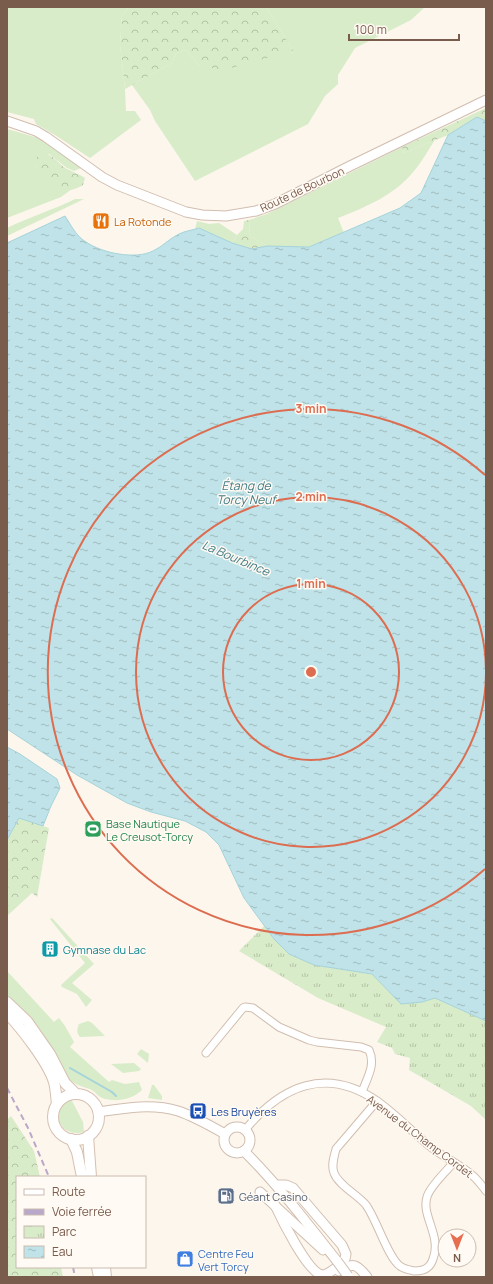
<svg xmlns="http://www.w3.org/2000/svg" width="493" height="1284" viewBox="0 0 493 1284" font-family="Manrope,sans-serif">
  <style>
    .green { fill: #d8ecc9 }
    .forest { fill: url(#forest-crowns) }
    .park { fill: url(#park-tufts) }
    .water { fill: url(#water-ripples); stroke: #a5d3da }
    .lines { fill: none; stroke-linecap: round; stroke-linejoin: round }
    .stream { stroke: #a5d3da; stroke-width: 2 }
    .minor-casing { stroke: #d1beb0; stroke-width: 9 }
    .tertiary-casing { stroke: #d1beb0; stroke-width: 11 }
    .secondary-casing { stroke: #d6c0b0; stroke-width: 12 }
    .minor { stroke: #fff; stroke-width: 7 }
    .tertiary { stroke: #fff; stroke-width: 9 }
    .secondary { stroke: #fff; stroke-width: 10 }
    .rail { stroke: #b9a8c9; stroke-width: 2; stroke-dasharray: 6 4; stroke-linecap: butt }
    .tertiary-bridge-casing { stroke: #d1beb0; stroke-width: 11; stroke-linecap: butt }
    .tertiary-bridge { stroke: #fff; stroke-width: 9 }
    .ring { fill: none; stroke: #dc6d51; stroke-width: 2 }
    .labels { text-anchor: middle; dominant-baseline: central; stroke-width: 3; stroke-linejoin: round; paint-order: stroke }
    .street-label { font-size: 11px; fill: #7a5c4d; stroke: #fffaf3 }
    .food-label { font-size: 11px; fill: #c56008; stroke: #fffaf3; text-anchor: start }
    .leisure-label { font-size: 11px; fill: #27864d; stroke: #fffaf3; text-anchor: start }
    .culture-label { font-size: 11px; fill: #0d838f; stroke: #fffaf3; text-anchor: start }
    .transit-label { font-size: 11px; fill: #164399; stroke: #fffaf3; text-anchor: start }
    .service-label { font-size: 11px; fill: #4e5e75; stroke: #fffaf3; text-anchor: start }
    .shop-label { font-size: 11px; fill: #366cbe; stroke: #fffaf3; text-anchor: start }
    .water-label { font-size: 12px; font-style: italic; fill: #437c86; stroke: #fffaf3 }
    .centre { fill: #dc6d51; stroke: #fffaf3; stroke-width: 2 }
    .ring-label { font-size: 12px; text-anchor: middle; font-weight: bold; fill: #dc6d51; stroke: #fffaf3; stroke-width: 3; stroke-linejoin: round; paint-order: stroke }
  </style>
  <defs>
    <pattern id="forest-crowns" width="20" height="18" patternUnits="userSpaceOnUse"><rect width="20" height="18" fill="#d8ecc9"/><path d="M2 6a3 3 0 1 1 6 0M12 15a3 3 0 1 1 6 0" fill="none" stroke="#b4c2a5"/></pattern>
    <pattern id="park-tufts" width="24" height="20" patternUnits="userSpaceOnUse"><rect width="24" height="20" fill="#d8ecc9"/><path d="M3 7l-1-3M5 7V3M7 7l1-3M15 17l-1-3M17 17v-4M19 17l1-3" fill="none" stroke="#b4c2a5"/></pattern>
    <pattern id="water-ripples" width="26" height="14" patternUnits="userSpaceOnUse"><rect width="26" height="14" fill="#bfe3e8"/><path d="M2 4q2-2 4 0t4 0M15 11q2-2 4 0t4 0" fill="none" stroke="#a0bbbe"/></pattern>
  </defs>
  <rect width="100%" height="100%" fill="#fdf6ec"/>
  <g class="green">
    <polygon points="7,7 129,7 122,15 120,45 125,89 126,111 135,111 141,120 90,158 55,135 36,124 34,119 7,112"/>
    <polygon points="266,7 425,7 411,20 355,48 338,75 338,84 325,96 308,124 195,181 155,121 150,110 132,85 172,63 176,53 186,50 200,66 294,52"/>
    <polygon points="7,129 35,137 45,142 81,168 74,171 67,168 49,154 35,166 64,189 72,189 61,197 7,218"/>
    <path d="M435,140C428,150 422,162 414,171C395,195 366,207 338,218L344,233L309,247L267,246L250,236L249,220L267,214L402,147L404,153Z"/>
    <path d="M75,199H84L7,236V228C29,217 53,210 75,199Z"/>
    <polygon points="197,221 209,224 219,223 237,235 232,243 199,228 195,229"/>
    <polygon points="52,918 94,964 72,983 92,1000 86,1007 77,994 62,987 61,985 85,963 50,919"/>
    <path d="M7,971L54,1022L59,1018L65,1026L74,1042L70,1047L109,1082L112,1080L125,1084L139,1082L142,1090C133,1099 118,1102 105,1099C99,1098 95,1091 90,1089C83,1087 76,1085 70,1080C60,1072 54,1052 47,1040C37,1023 22,1009 7,995Z"/>
    <path d="M88,1021L92,1023L105,1036L80,1037C76,1032 77,1029 79,1024Z"/>
    <polygon points="141,1049 149,1054 148,1063 137,1054"/>
    <polygon points="134,1063 141,1069 139,1071 123,1073 111,1064"/>
    <polygon points="152,1085 154,1085 162,1096 162,1100 148,1098"/>
    <path d="M71,1099L83,1122L84,1132C60,1139 48,1110 71,1099Z"/>
  </g>
  <g class="forest">
    <polygon points="129,7 266,7 294,52 274,56 224,70 200,66 186,50 176,53 172,63 125,89 120,45 122,15"/>
    <polygon points="486,108 486,121 477,117 448,135 404,153 402,147"/>
    <path d="M42,153C55,155 57,163 67,169C73,172 79,174 85,178L83,185C78,188 71,191 65,190C56,187 42,172 35,166L38,154Z"/>
    <polygon points="249,220 250,236 267,246 252,249 232,243 237,235 243,229 244,221"/>
    <polygon points="19,818 49,828 37,897 32,893 7,916 7,840"/>
    <polygon points="11,1116 34,1151 40,1177 17,1177 17,1267 61,1267 63,1277 7,1277 7,1120"/>
  </g>
  <polygon class="park" points="264,926 274,939 289,954 314,965 372,974 401,1004 422,1002 435,998 486,1021 486,1120 471,1106 409,1070 410,1058 395,1054 392,1048 377,1042 386,1027 318,998 239,951"/>
  <g class="water">
    <path d="M477,117L486,121V1021L435,998L422,1002L401,1004L372,974L314,965L289,954L274,939L244,898L219,845L206,832L185,821L151,812L127,803L77,775L7,729V243L65,216C71,225 76,236 86,242C102,253 135,260 153,251C162,247 170,238 179,234C185,231 193,230 199,228L232,243L252,249L267,246L309,247L400,208L421,193L448,135Z"/>
    <polygon points="7,747 20,754 57,779 60,788 51,806 43,826 19,818 7,840"/>
  </g>
  <g class="lines">
    <polyline class="stream" points="70,1068 112,1092 116,1096"/>
    <g class="minor-casing">
      <g id="minor">
        <path d="M206,1053L243,1008L245,1007L253,1008L279,1027L309,1040L317,1042L361,1047L369,1050C376,1065 367,1078 362,1092"/>
        <path d="M377,1101L336,1149C334,1157 331,1165 334,1173C339,1186 357,1194 366,1205C377,1220 388,1258 400,1266C403,1269 410,1270 414,1271C419,1271 425,1270 428,1267C431,1265 432,1262 433,1259C442,1236 421,1216 427,1197C430,1186 446,1172 453,1163"/>
        <path d="M245,1130C281,1086 326,1066 377,1101C397,1115 413,1133 432,1148C445,1158 461,1165 472,1175C478,1180 482,1186 486,1191"/>
      </g>
    </g>
    <g class="tertiary-casing">
      <g id="tertiary">
        <polyline points="7,121 36,131 46,137 102,177 117,185 186,212 202,215 226,216 256,211 275,204 348,167 486,100"/>
        <path d="M98,1112C124,1108 152,1103 178,1111C193,1116 211,1126 225,1134"/>
        <circle cx="237" cy="1140" r="13"/>
        <path d="M244,1151C278,1185 307,1223 337,1261"/>
        <polyline points="260,1192 323,1250"/>
        <path d="M275,1205C281,1218 308,1273 322,1275C328,1275 342,1264 345,1259L346,1254L342,1245L293,1188L286,1185H276"/>
        <path d="M339,1271C353,1262 357,1264 367,1277"/>
      </g>
    </g>
    <g class="secondary-casing">
      <g id="secondary">
        <polyline points="7,1002 27,1021 50,1054 65,1083 76,1094"/>
        <path d="M7,1013C21,1028 48,1062 54,1082C56,1089 56,1097 57,1104"/>
        <circle cx="76" cy="1117" r="23"/>
        <polyline points="88,1136 91,1177"/>
        <polyline points="71,1139 77,1152 82,1177"/>
        <polyline points="97,1267 99,1277"/>
        <polyline points="105,1267 106,1277"/>
      </g>
    </g>
    <use href="#minor" class="minor"/>
    <use href="#tertiary" class="tertiary"/>
    <use href="#secondary" class="secondary"/>
    <g class="rail">
      <polyline points="7,1088 28,1128 49,1177"/>
      <polyline points="73,1267 75,1277"/>
    </g>
    <g class="tertiary-bridge-casing">
      <polyline id="tertiary-bridge" points="337,1261 348,1276"/>
    </g>
    <use href="#tertiary-bridge" class="tertiary-bridge"/>
  </g>
  <g class="ring">
    <circle cx="311" cy="672" r="88"/>
    <path d="M486 674A175 175 0 1 1 486 670"/>
    <path d="M485 869A263 263 0 1 1 485 475"/>
  </g>
  <defs>
    <g id="restaurant-square" transform="scale(0.9)"><rect x="-9" y="-9" width="18" height="18" rx="4" fill="#e8710a" stroke="#fffaf3"/><path d="M-5-6h1v4h1v-4h1v4h1v-4h1v5L-1.5 .5V6h-2V.5L-5-1ZM5-6V6H3V1.5H1.5Q1.5-4 5-6Z" fill="#fff"/></g>
    <g id="stadium-square" transform="scale(0.9)"><rect x="-9" y="-9" width="18" height="18" rx="4" fill="#2e9e5b" stroke="#fffaf3"/><path d="M0-5a6.5 5 0 1 0 0 10a6.5 5 0 1 0 0-10ZM-3.5-1.8h7v3.6h-7Z" fill="#fff"/></g>
    <g id="building-square" transform="scale(0.9)"><rect x="-9" y="-9" width="18" height="18" rx="4" fill="#0f9aa8" stroke="#fffaf3"/><path d="M-4-6H4V6H1V3H-1V6H-4ZM-2.5-4.3h1.7v1.8h-1.7ZM.8-4.3h1.7v1.8H.8ZM-2.5-1h1.7V.8h-1.7ZM.8-1h1.7V.8H.8Z" fill="#fff"/></g>
    <g id="bus-square" transform="scale(0.9)"><rect x="-9" y="-9" width="18" height="18" rx="4" fill="#1a4fb4" stroke="#fffaf3"/><path d="M-5-6H5V4H4V6H2V4H-2V6H-4V4H-5ZM-3.5-4V0h7V-4ZM-3.5 1.2v1.5H-2V1.2ZM2 1.2v1.5H3.5V1.2Z" fill="#fff"/></g>
    <g id="fuel-square" transform="scale(0.9)"><rect x="-9" y="-9" width="18" height="18" rx="4" fill="#5c6f8a" stroke="#fffaf3"/><path d="M-5.5-6h7V0h2V4h1.3V-2.5L3-4.5l.8-.8L6-3V5H2.5V1h-1V6h-7ZM-4.2-4.7v3.2H.2V-4.7Z" fill="#fff"/></g>
    <g id="shop-square" transform="scale(0.9)"><rect x="-9" y="-9" width="18" height="18" rx="4" fill="#3f7fe0" stroke="#fffaf3"/><path d="M-5-2.5h2.3a2.7 3.5 0 0 1 5.4 0H5L5.5 6h-11ZM-1.5-2.5h3a1.5 2.3 0 0 0-3 0Z" fill="#fff"/></g>
  </defs>
  <g fill-rule="evenodd">
    <use href="#restaurant-square" x="101" y="221"/>
    <use href="#stadium-square" x="93" y="829"/>
    <use href="#building-square" x="50" y="949"/>
    <use href="#bus-square" x="198" y="1111"/>
    <use href="#fuel-square" x="226" y="1196"/>
    <use href="#shop-square" x="185" y="1259"/>
  </g>
  <g class="labels">
    <g class="street-label">
      <text transform="translate(302 189) rotate(-25)">Route de Bourbon</text>
      <text transform="translate(420 1136) rotate(37)">Avenue du Champ Cordet</text>
    </g>
    <g class="food-label">
      <text x="114" y="221">La Rotonde</text>
    </g>
    <g class="leisure-label">
      <text x="106" y="823">Base Nautique<tspan x="106" dy="13">Le Creusot-Torcy</tspan></text>
    </g>
    <g class="culture-label">
      <text x="63" y="949">Gymnase du Lac</text>
    </g>
    <g class="transit-label">
      <text x="211" y="1111">Les Bruyères</text>
    </g>
    <g class="service-label">
      <text x="239" y="1196">Géant Casino</text>
    </g>
    <g class="shop-label">
      <text x="198" y="1253">Centre Feu<tspan x="198" dy="13">Vert Torcy</tspan></text>
    </g>
    <g class="water-label">
      <text x="246" y="485">Étang de<tspan x="246" dy="14">Torcy Neuf</tspan></text>
      <text transform="translate(236 558) rotate(23)">La Bourbince</text>
    </g>
  </g>
  <circle cx="311" cy="672" r="6" class="centre"/>
  <g class="ring-label">
    <text x="311" y="413">3 min</text>
    <text x="311" y="501">2 min</text>
    <text x="311" y="588">1 min</text>
  </g>
  <rect width="493" height="1284" fill="none" stroke="#7a5c4d" stroke-width="16"/>
  <rect x="16" y="1176" width="130" height="92" fill="#fffaf3" stroke="#cabbb1"/>
  <rect x="24" y="1189" width="20" height="6" fill="#ffffff" stroke="#cabbb1"/>
  <text x="52" y="1196" font-size="12" fill="#7a5c4d">Route</text>
  <rect x="24" y="1209" width="20" height="6" fill="#b9a8c9" stroke="#cabbb1"/>
  <text x="52" y="1216" font-size="12" fill="#7a5c4d">Voie ferrée</text>
  <rect x="24" y="1226" width="20" height="12" fill="url(#park-tufts)" stroke="#cabbb1"/>
  <text x="52" y="1236" font-size="12" fill="#7a5c4d">Parc</text>
  <rect x="24" y="1246" width="20" height="12" fill="url(#water-ripples)" stroke="#cabbb1"/>
  <text x="52" y="1256" font-size="12" fill="#7a5c4d">Eau</text>
  <g transform="translate(457 1248) rotate(180)"><circle r="19" fill="#fffaf3" stroke="#cabbb1"/>
  <path d="M0-3L7 15L0 10L-7 15Z" fill="#e76f51"/>
  <text y="-6" font-size="11" font-weight="bold" text-anchor="middle" fill="#7a5c4d">N</text>
  </g>
  <path d="M349 34v6h110v-6" fill="none" stroke="#7a5c4d" stroke-width="2"/>
  <text x="355" y="34" font-size="12" fill="#7a5c4d" stroke="#fffaf3" stroke-width="3" paint-order="stroke">100 m</text>
</svg>
